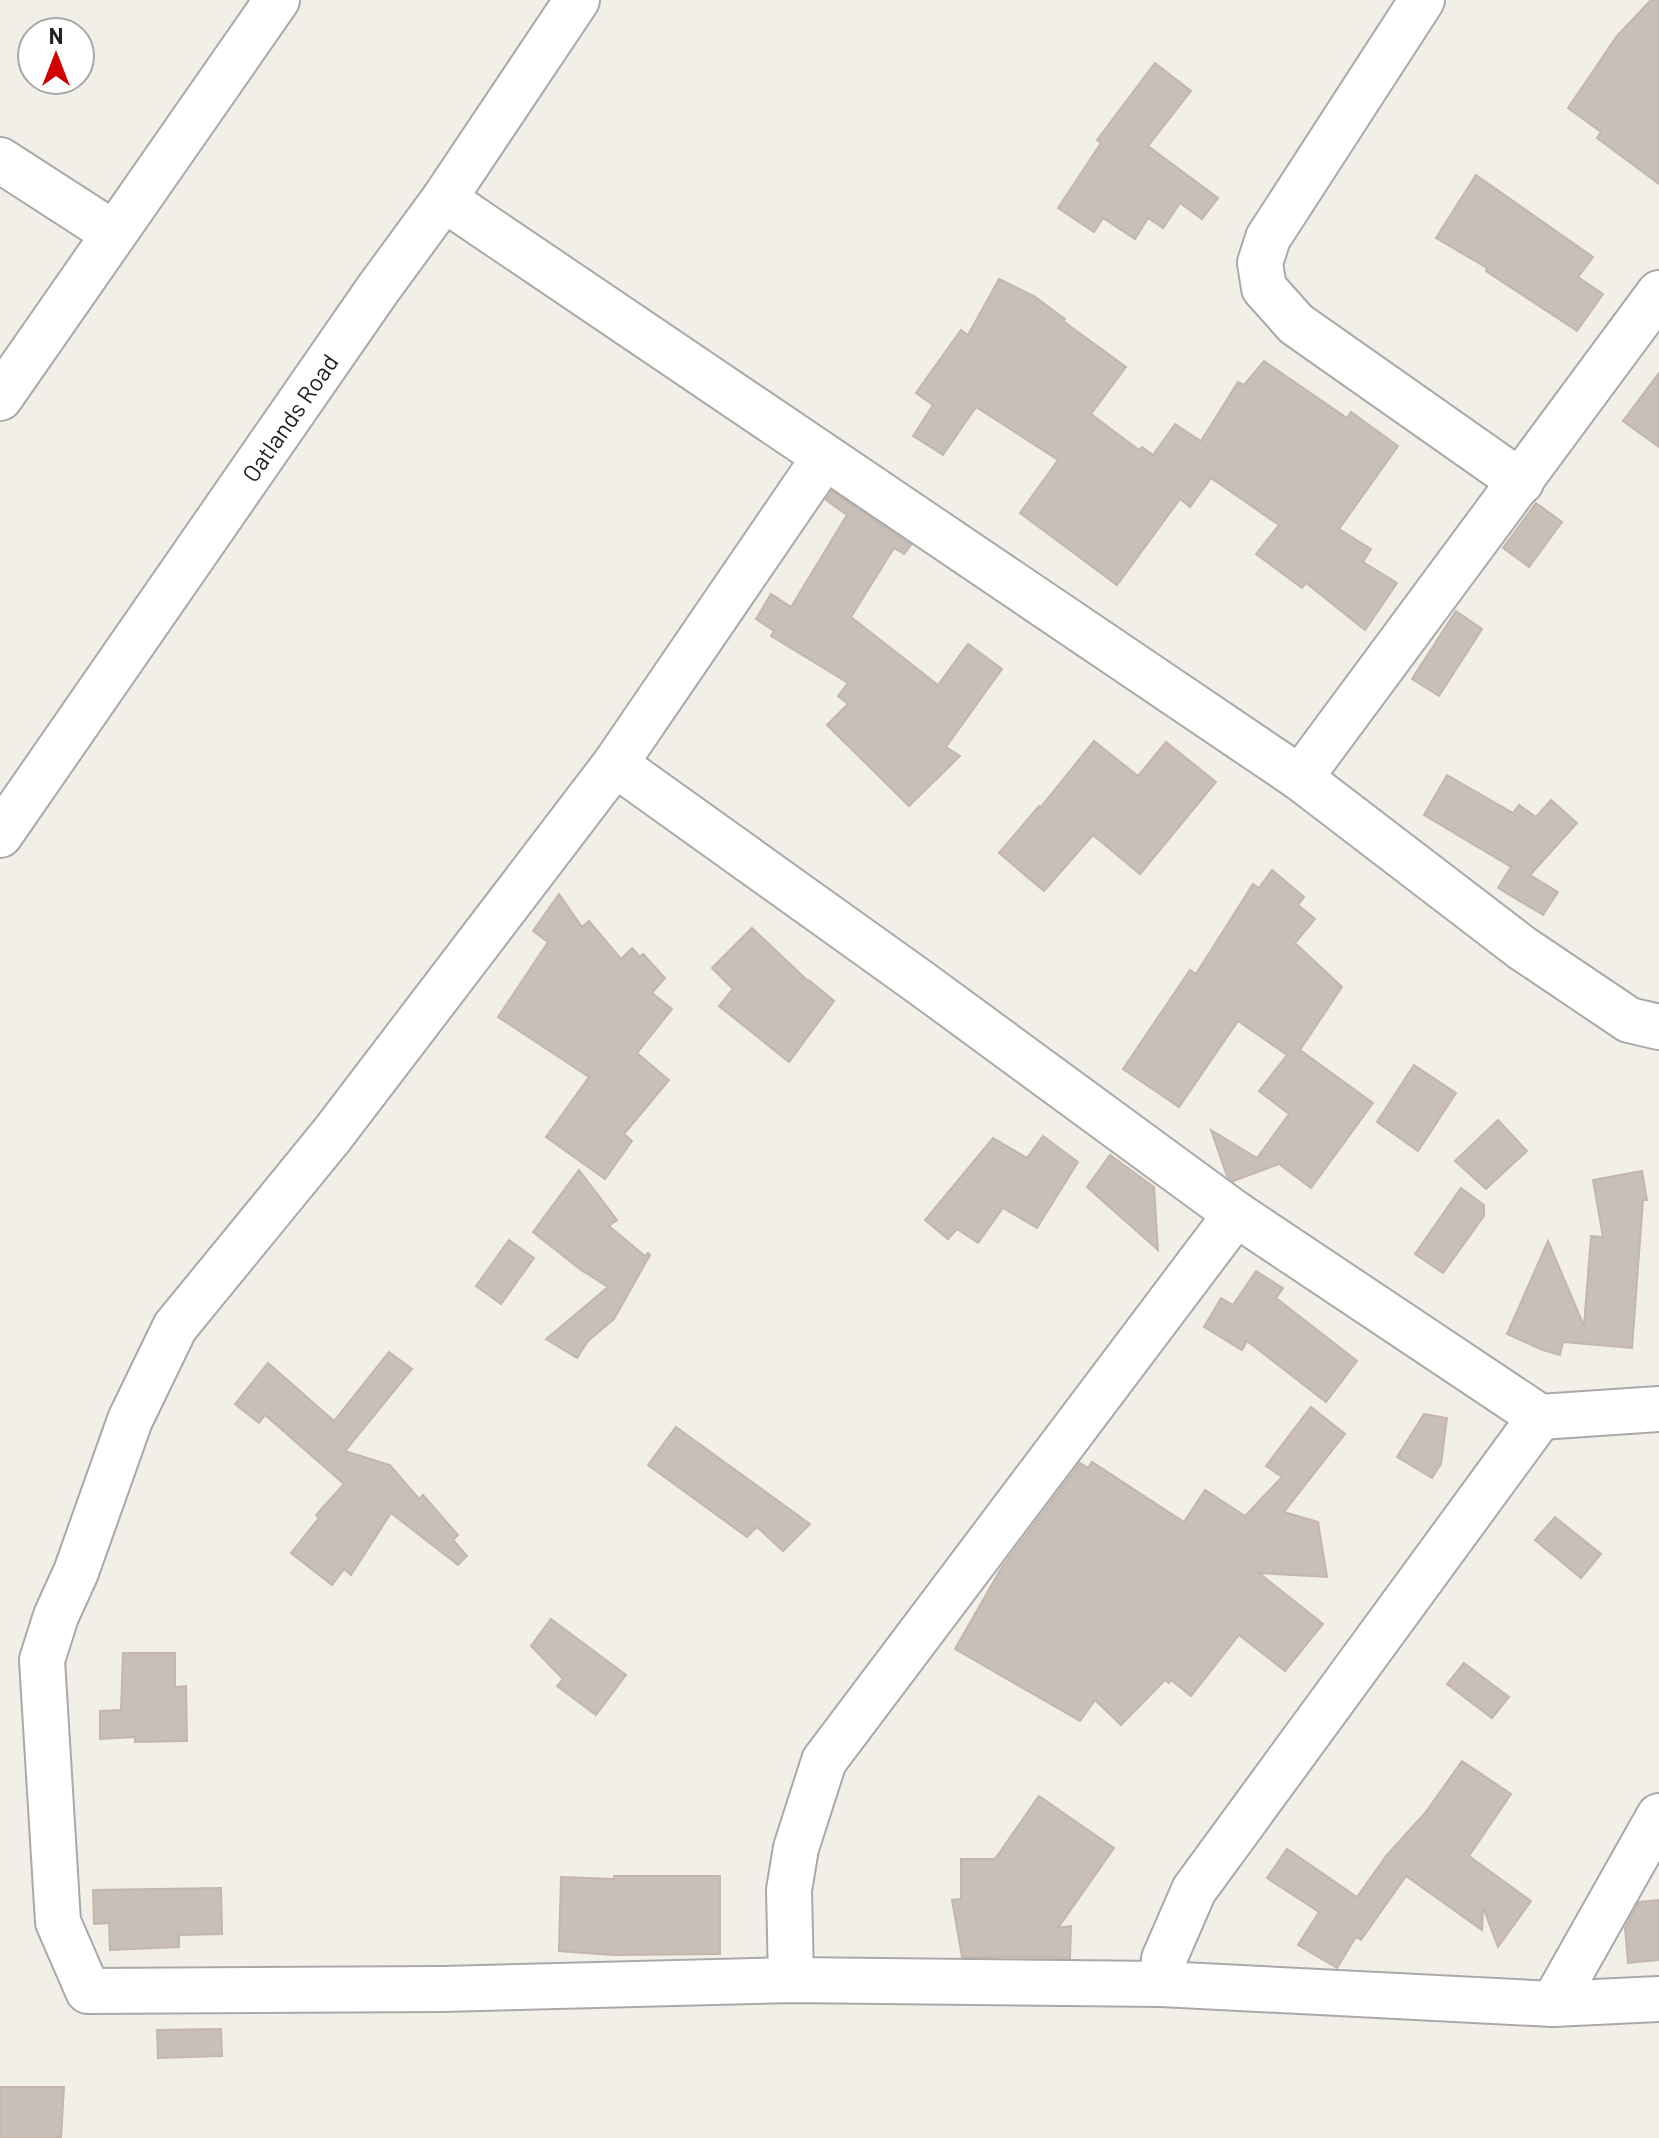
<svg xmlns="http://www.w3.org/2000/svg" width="1659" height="2138" viewBox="0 0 1659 2138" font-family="Barlow,sans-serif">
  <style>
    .building { fill: #c7bfb8; stroke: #c4b6ab; stroke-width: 2 }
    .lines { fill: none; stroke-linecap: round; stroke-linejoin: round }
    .minor-casing { stroke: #a9a9a9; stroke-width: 48 }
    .minor { stroke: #fff; stroke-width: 44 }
    .labels { text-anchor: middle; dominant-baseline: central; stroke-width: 7; stroke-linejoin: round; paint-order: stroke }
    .street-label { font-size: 24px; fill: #222; stroke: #fff }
  </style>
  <rect width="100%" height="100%" fill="#f2efe9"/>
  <g class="building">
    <polygon points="1651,0 1659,0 1659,184 1597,138 1601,132 1568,108 1617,36"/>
    <polygon points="1155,63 1191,91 1148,146 1218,198 1202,219 1180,203 1163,228 1148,218 1135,239 1103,218 1094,232 1058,208 1101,143 1097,140"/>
    <polygon points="1476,175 1593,257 1578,277 1603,294 1577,331 1486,271 1487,268 1436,238"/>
    <polygon points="999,279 1034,296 1065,319 1063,321 1126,367 1091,414 1139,450 1142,447 1153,455 1175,424 1201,441 1238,382 1244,385 1264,361 1347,418 1351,412 1398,446 1339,529 1371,549 1363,562 1397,583 1365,630 1306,583 1302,588 1256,554 1279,525 1211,478 1190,507 1180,499 1117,585 1020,513 1058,460 976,407 943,455 913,436 933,405 916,393 961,330 968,335"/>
    <polygon points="1659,373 1659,447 1623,421"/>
    <polygon points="832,491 911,545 904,554 894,548 851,617 938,685 968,644 1002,669 946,747 960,756 909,806 827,725 848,704 838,696 848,683 771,636 774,631 756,619 771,594 791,607 847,515 826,500"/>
    <polygon points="1536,503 1562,522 1529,567 1503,548"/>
    <polygon points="1456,611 1482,629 1439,696 1412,679"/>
    <polygon points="1094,741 1138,776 1166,742 1216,782 1140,874 1093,835 1044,891 999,853 1039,806 1041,807"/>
    <polygon points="1447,775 1513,813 1519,805 1536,817 1551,800 1577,823 1530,875 1558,892 1543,915 1498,888 1511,867 1424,815"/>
    <polygon points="1272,870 1304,897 1298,905 1315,919 1295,943 1342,987 1300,1050 1373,1103 1311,1188 1279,1164 1233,1181 1227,1176 1211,1130 1257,1158 1289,1114 1259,1091 1287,1055 1238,1021 1179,1107 1123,1069 1190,970 1196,974 1253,884 1259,888"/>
    <polygon points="559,894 582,927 589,921 621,959 632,948 640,957 643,954 665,978 652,993 672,1009 637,1053 669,1080 624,1134 632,1141 605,1179 546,1137 589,1077 498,1017 548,942 533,931"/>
    <polygon points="752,928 808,981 809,980 834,1001 789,1062 719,1006 733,989 712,968"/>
    <polygon points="1414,1065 1456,1093 1418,1151 1377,1122"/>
    <polygon points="1498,1120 1527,1151 1486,1189 1455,1161"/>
    <polygon points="1043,1136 1078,1162 1037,1228 1003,1208 978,1243 957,1229 948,1239 925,1220 993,1138 1027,1158"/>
    <polygon points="1110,1155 1154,1187 1158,1250 1087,1187"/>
    <polygon points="579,1170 617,1220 609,1226 645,1256 648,1253 650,1255 614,1319 588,1341 577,1358 546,1339 608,1287 581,1270 533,1232"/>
    <polygon points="1642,1171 1647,1200 1643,1200 1632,1348 1563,1342 1560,1355 1543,1350 1507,1334 1548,1241 1584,1326 1591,1236 1603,1237 1593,1180"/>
    <polygon points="1461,1188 1484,1205 1484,1216 1443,1273 1415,1254"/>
    <polygon points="509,1240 534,1258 501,1304 476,1286"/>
    <polygon points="1256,1271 1283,1288 1276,1298 1357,1361 1326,1402 1247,1341 1242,1350 1204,1327 1221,1298 1233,1305"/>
    <polygon points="389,1352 412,1369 345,1451 390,1465 419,1499 423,1495 458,1535 453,1540 467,1556 458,1565 391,1513 351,1575 344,1569 332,1585 291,1553 319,1518 316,1515 344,1484 265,1415 259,1423 235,1404 268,1363 334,1421"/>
    <polygon points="1311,1407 1345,1434 1284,1512 1318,1522 1327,1577 1259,1573 1323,1624 1285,1671 1239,1635 1191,1696 1171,1680 1169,1683 1165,1680 1121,1725 1095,1700 1080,1721 955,1649 1002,1567 1080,1463 1088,1468 1092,1462 1184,1522 1205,1490 1245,1516 1282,1477 1266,1466"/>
    <polygon points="1424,1414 1447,1418 1441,1464 1432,1478 1397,1457"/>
    <polygon points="676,1427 810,1524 783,1551 757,1527 747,1537 648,1465"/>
    <polygon points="1555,1517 1601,1554 1581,1578 1535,1540"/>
    <polygon points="551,1619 626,1675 596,1715 557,1686 563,1679 531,1646"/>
    <polygon points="123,1653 175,1653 175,1687 186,1686 187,1741 135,1742 135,1737 100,1739 100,1711 121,1710"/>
    <polygon points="1464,1663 1509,1697 1492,1718 1447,1684"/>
    <polygon points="1462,1761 1511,1794 1469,1856 1531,1901 1498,1947 1483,1907 1482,1930 1406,1876 1361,1940 1356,1937 1337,1968 1298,1945 1319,1912 1267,1878 1287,1849 1357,1897 1387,1855 1425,1813"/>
    <polygon points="1039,1796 1114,1848 1058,1928 1071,1926 1070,1958 962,1957 952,1900 961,1899 961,1859 995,1859"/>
    <polygon points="614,1876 720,1876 720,1954 613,1955 559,1951 561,1877 614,1879"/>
    <polygon points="221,1888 222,1934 179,1935 179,1947 110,1950 109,1923 94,1924 93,1890"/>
    <polygon points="1659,1900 1659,1960 1628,1963 1625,1928 1639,1902"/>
    <polygon points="221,2029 222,2056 158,2058 157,2030"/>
    <polygon points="0,2087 64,2087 61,2138 0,2138"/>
  </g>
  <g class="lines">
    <g class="minor-casing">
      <g id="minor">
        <polyline points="1422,0 1268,238 1260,263 1264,288 1296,324 1521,482"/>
        <polyline points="0,160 113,233"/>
        <polyline points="444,199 1300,778 1522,948 1629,1020 1659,1027"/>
        <polyline points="0,398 277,0"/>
        <polyline points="824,458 615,764 921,983 1236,1214 1540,1417 1659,1409"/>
        <polyline points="615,764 332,1135 175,1327 130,1420 76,1572 56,1616 42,1660 58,1922 88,1991 443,1989 791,1980 1162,1984 1553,2004 1659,1999"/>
        <polyline points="1300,778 1659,293"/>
        <path id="s1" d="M0,835L378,289L444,199L577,0"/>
        <polyline points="791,1980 789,1890 796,1848 824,1761 1236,1214"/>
        <polyline points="1162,1984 1164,1959 1194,1890 1540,1417"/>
        <polyline points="1553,2004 1659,1816"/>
      </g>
    </g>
    <use href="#minor" class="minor"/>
  </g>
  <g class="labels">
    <g class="street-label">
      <text stroke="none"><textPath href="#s1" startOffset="508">Oatlands Road</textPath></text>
    </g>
  </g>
  <g transform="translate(56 56)"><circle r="38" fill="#ffffff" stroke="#a7a7a7" stroke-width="2"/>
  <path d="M0-6L14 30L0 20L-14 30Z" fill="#d40000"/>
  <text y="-12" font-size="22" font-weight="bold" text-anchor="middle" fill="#222222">N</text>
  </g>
</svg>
